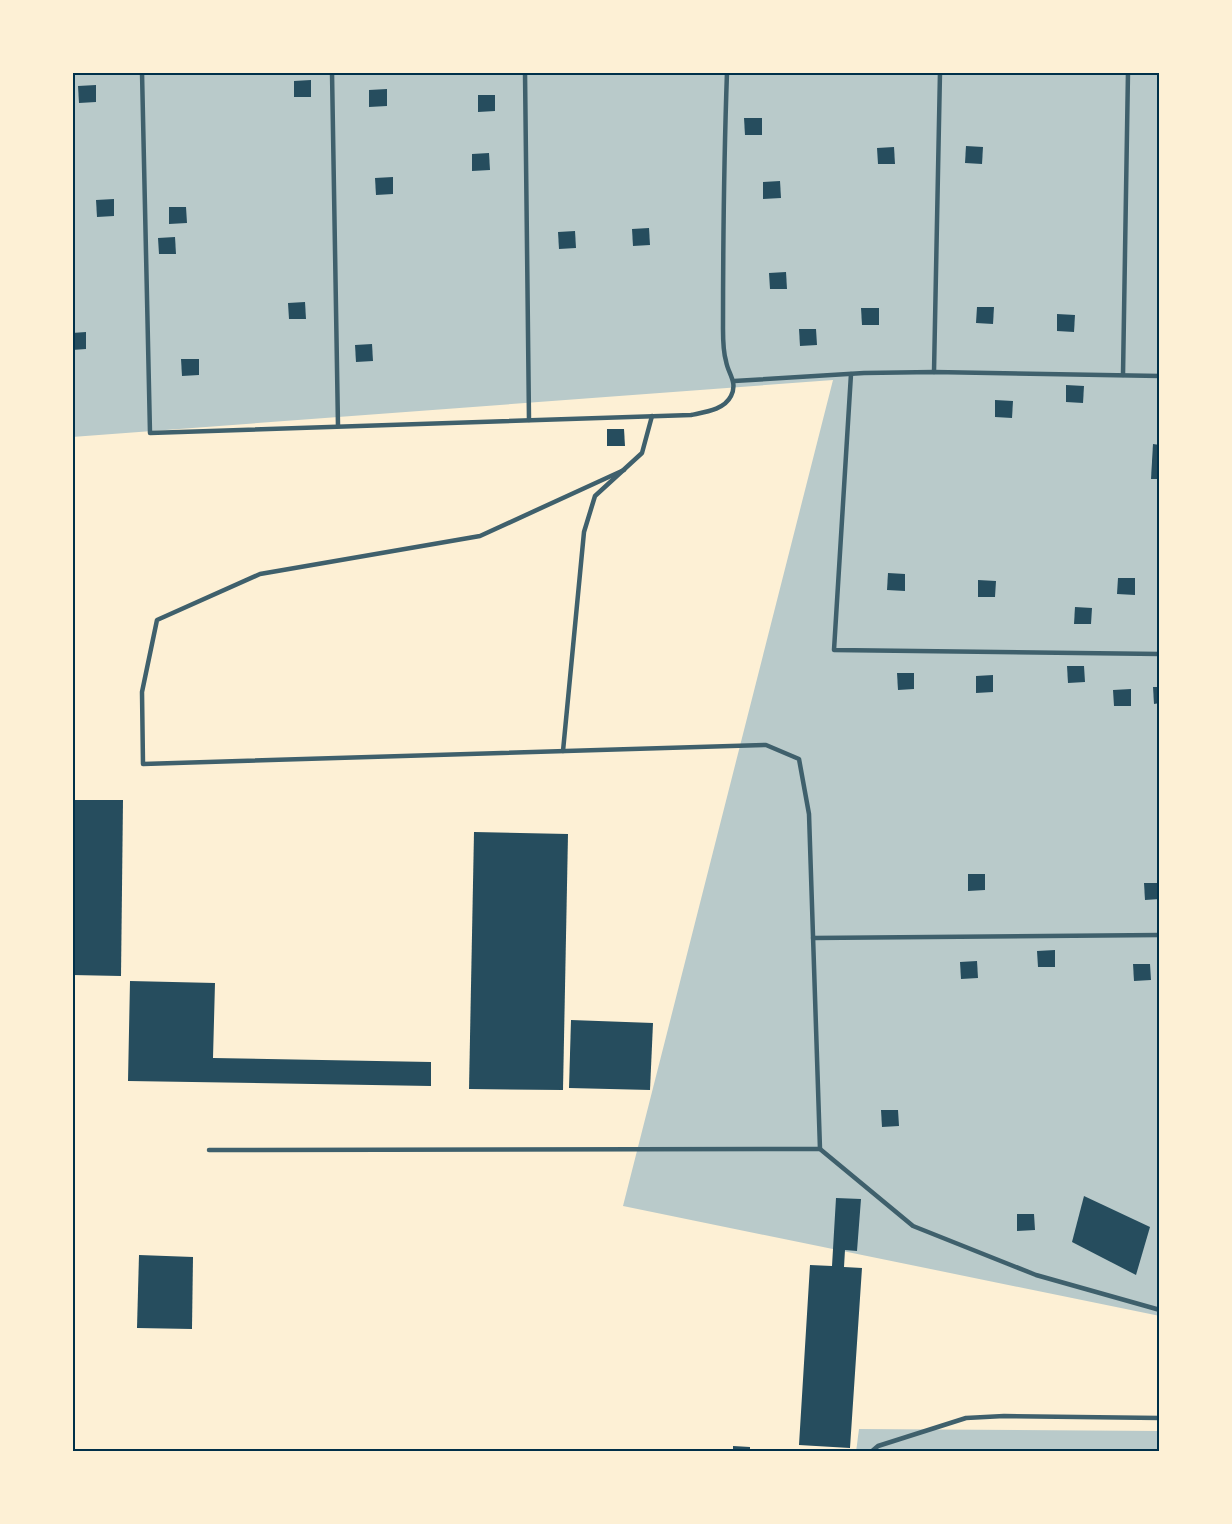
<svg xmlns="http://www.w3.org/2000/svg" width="1232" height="1524" viewBox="0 0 1232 1524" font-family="'PT Sans',sans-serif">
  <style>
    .green { fill: #b9caca }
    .building { fill: #264d5e }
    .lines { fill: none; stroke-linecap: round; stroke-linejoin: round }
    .service { stroke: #3f606c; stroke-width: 4.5 }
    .neatline { fill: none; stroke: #003049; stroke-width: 2 }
  </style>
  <rect width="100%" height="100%" fill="#fdf0d5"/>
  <g class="green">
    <polygon points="72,72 1160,72 1160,1316 623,1206 833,380 72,437"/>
    <polygon points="859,1429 1160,1431 1160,1452 856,1452"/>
  </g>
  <g class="building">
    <rect x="156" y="72" width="18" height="3"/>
    <polygon points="311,80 311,97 294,97 294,81"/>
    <polygon points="96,85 96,102 79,103 78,86"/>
    <polygon points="387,89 387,106 369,107 369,90"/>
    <polygon points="478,95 495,95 495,111 478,112"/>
    <polygon points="744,118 762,118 762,135 745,135"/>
    <polygon points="966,146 983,147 982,164 965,163"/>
    <polygon points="894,147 895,164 878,164 877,148"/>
    <polygon points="489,153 490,170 472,171 472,154"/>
    <polygon points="393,177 393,194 376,195 375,178"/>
    <polygon points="780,181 781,198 763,199 763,182"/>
    <polygon points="114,199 114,216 97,217 96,200"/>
    <polygon points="169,207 186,207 187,223 169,224"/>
    <polygon points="649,228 650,245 633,246 632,229"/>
    <polygon points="575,231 576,248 559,249 558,232"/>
    <polygon points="175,237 176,254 159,254 158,238"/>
    <polygon points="786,272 787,289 770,289 769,273"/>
    <polygon points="305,302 306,319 289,319 288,303"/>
    <polygon points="977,307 994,307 993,324 976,323"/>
    <polygon points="861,308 879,308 879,325 862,325"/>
    <polygon points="1057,314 1075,315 1074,332 1057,331"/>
    <polygon points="799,329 816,329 817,345 800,346"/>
    <polygon points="86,332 86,349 72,350 72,333"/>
    <polygon points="372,344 373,361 356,362 355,345"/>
    <polygon points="181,359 199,359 199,375 182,376"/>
    <polygon points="1066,385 1084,386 1083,403 1066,402"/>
    <polygon points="995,400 1013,401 1012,418 995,417"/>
    <polygon points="607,429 624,429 625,446 607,446"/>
    <polygon points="1153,444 1160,445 1160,479 1151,479"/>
    <polygon points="888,573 905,574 905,591 887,590"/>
    <polygon points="1118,578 1135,578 1135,595 1117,594"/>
    <polygon points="978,580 996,581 995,597 978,597"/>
    <polygon points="1075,607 1092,608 1091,624 1074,624"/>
    <polygon points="1067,666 1084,666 1085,682 1068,683"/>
    <polygon points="897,673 914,673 914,689 898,690"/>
    <polygon points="993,675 993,692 976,693 976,676"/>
    <polygon points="1153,687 1160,687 1160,703 1154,704"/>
    <polygon points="1131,689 1131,706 1114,706 1113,690"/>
    <polygon points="72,800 123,800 121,976 72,975"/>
    <polygon points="474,832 568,834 563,1090 469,1089"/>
    <polygon points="968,874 985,874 985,890 968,891"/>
    <polygon points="1144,883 1160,883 1160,899 1145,900"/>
    <polygon points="1055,950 1055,967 1038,967 1037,951"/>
    <polygon points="977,961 978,978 961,979 960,962"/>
    <polygon points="1133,964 1150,964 1151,980 1134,981"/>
    <polygon points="130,981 215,983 213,1058 431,1062 431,1086 128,1081"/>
    <polygon points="571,1020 653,1023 650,1090 569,1088"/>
    <polygon points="881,1110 898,1110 899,1126 882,1127"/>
    <polygon points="1084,1196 1150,1227 1136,1275 1072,1242"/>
    <polygon points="836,1198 861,1199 857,1251 845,1250 844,1267 862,1268 850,1448 799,1445 810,1265 832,1266"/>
    <polygon points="1017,1214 1034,1214 1035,1230 1017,1231"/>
    <polygon points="139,1255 193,1257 192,1329 137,1328"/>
    <polygon points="733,1446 750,1447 750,1452 733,1452"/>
  </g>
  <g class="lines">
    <g class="service">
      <path d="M142,72L150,433L691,415C705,412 724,410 731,396C738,382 728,374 726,361C723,351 723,340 723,329C723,243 724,158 727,72"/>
      <polyline points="332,72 338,426"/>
      <polyline points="525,72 529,420"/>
      <polyline points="934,372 940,72"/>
      <polyline points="851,374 834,650 1160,654"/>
      <polyline points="1123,375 1128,72"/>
      <polyline points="734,381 864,373 934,372 1160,376"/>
      <polyline points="624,470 480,536 260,574 157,620 142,692 143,764 766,745 799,759 809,814 820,1149"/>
      <polyline points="563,751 584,532 595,496 642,453 652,416"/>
      <polyline points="813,938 1160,935"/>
      <polyline points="209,1150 820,1149 913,1226 1036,1275 1160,1310"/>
      <polyline points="871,1452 878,1446 966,1418 1004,1416 1160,1418"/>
    </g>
  </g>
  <rect width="1232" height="1524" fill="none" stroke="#fdf0d5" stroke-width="147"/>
  <rect x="74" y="74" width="1084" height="1376" class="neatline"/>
</svg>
